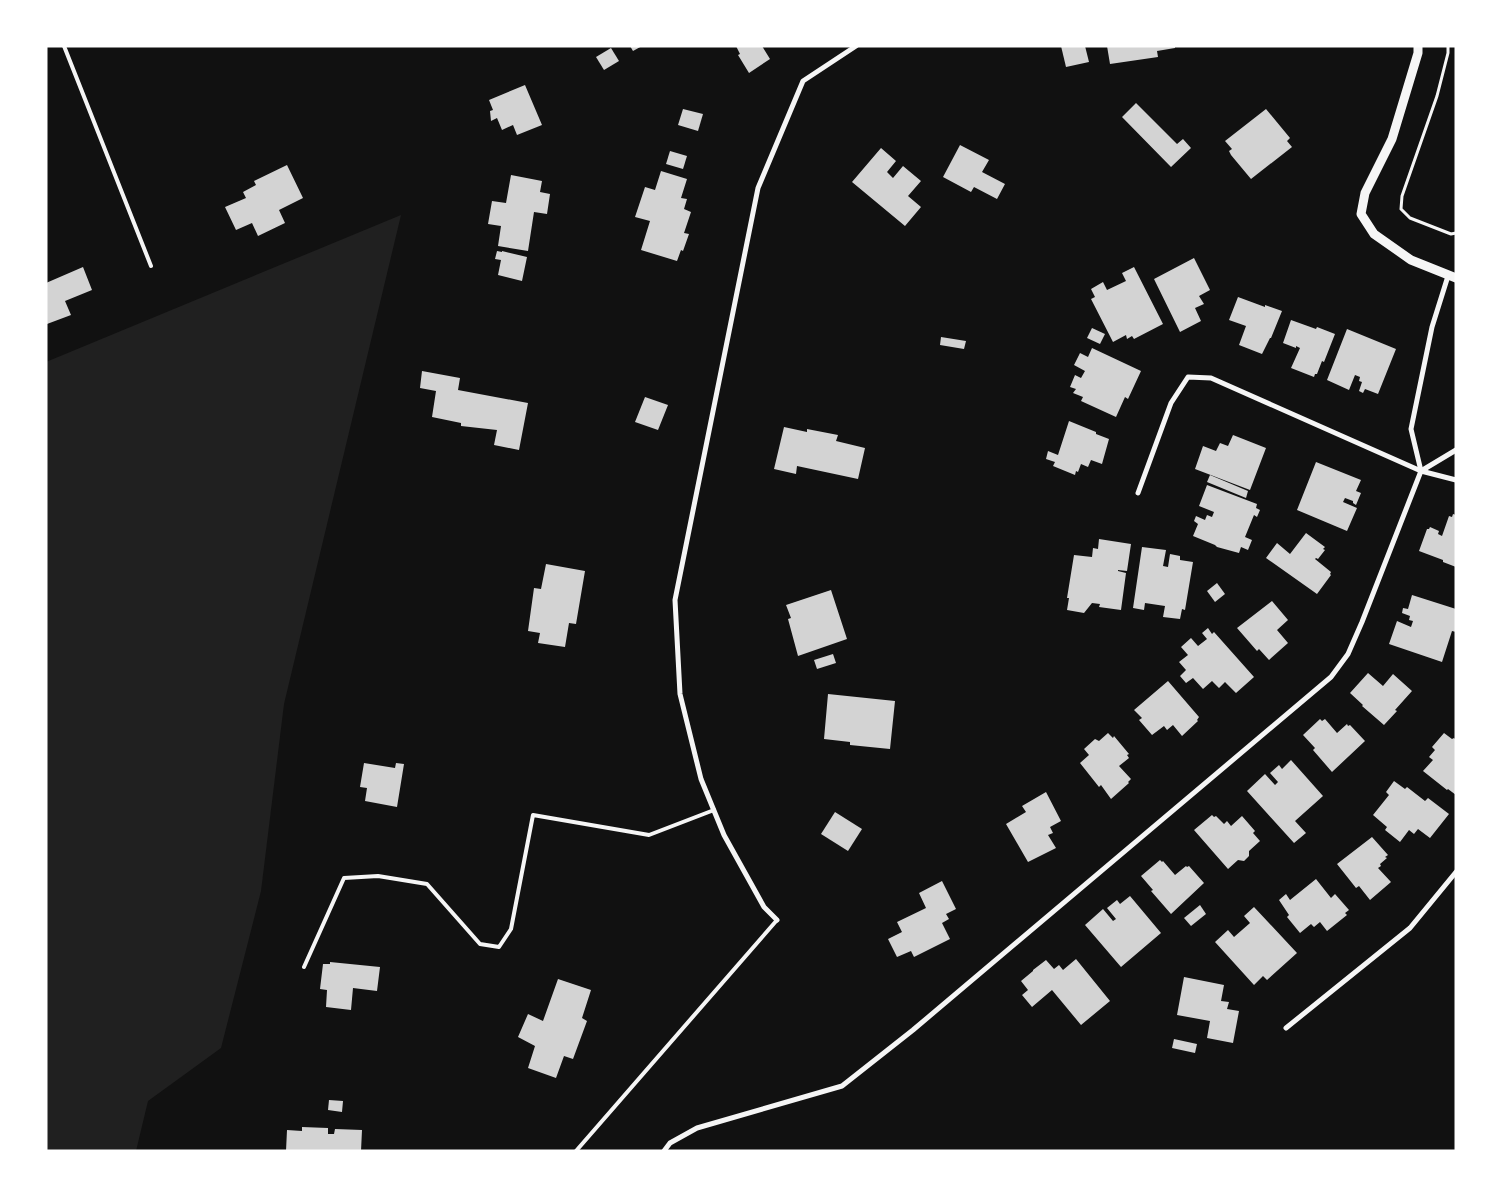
<svg xmlns="http://www.w3.org/2000/svg" width="1502" height="1197" viewBox="0 0 1502 1197" font-family="Inter,sans-serif">
  <style>
    .green { fill: #202020 }
    .building { fill: #d3d3d3 }
    .lines { fill: none; stroke-linecap: round; stroke-linejoin: round }
    .path { stroke: #f5f5f5; stroke-width: 3 }
    .service { stroke: #f5f5f5; stroke-width: 4 }
    .minor { stroke: #f5f5f5; stroke-width: 5 }
    .tertiary { stroke: #f5f5f5; stroke-width: 9 }
  </style>
  <rect width="100%" height="100%" fill="#111"/>
  <polygon class="green" points="401,215 284,704 261,891 221,1048 148,1101 136,1151 46,1151 46,362"/>
  <g class="building">
    <polygon points="630,46 642,46 633,51"/>
    <polygon points="736,46 762,46 770,59 749,73 738,55 740,54"/>
    <polygon points="1061,46 1085,46 1089,62 1066,67"/>
    <polygon points="1107,46 1175,46 1175,48 1157,51 1158,57 1110,64"/>
    <polygon points="611,48 619,61 604,70 596,57"/>
    <polygon points="525,85 542,125 517,135 513,125 502,130 497,118 491,121 490,111 493,110 489,100"/>
    <polygon points="1136,103 1177,144 1183,139 1191,148 1171,167 1122,117"/>
    <polygon points="683,109 703,114 698,131 678,125"/>
    <polygon points="1266,109 1290,138 1287,141 1292,147 1251,179 1231,155 1229,151 1232,149 1225,141"/>
    <polygon points="960,145 989,160 982,172 1005,184 997,199 974,187 971,192 943,177"/>
    <polygon points="881,148 896,161 887,172 893,178 903,166 921,181 908,196 921,207 905,226 852,182"/>
    <polygon points="670,151 687,156 683,169 666,164"/>
    <polygon points="287,165 303,198 279,210 285,223 258,236 252,223 236,230 225,207 246,198 243,192 256,185 254,181"/>
    <polygon points="661,171 687,179 681,198 687,199 684,209 691,212 684,233 689,234 683,251 681,250 677,261 641,250 650,221 635,217 645,187 655,190"/>
    <polygon points="511,175 542,181 540,192 550,194 547,214 534,212 528,251 498,246 501,226 488,224 492,201 506,203"/>
    <polygon points="497,251 502,252 502,251 527,257 522,281 498,275 501,260 495,259"/>
    <polygon points="1194,258 1210,290 1199,296 1204,304 1195,308 1201,321 1180,332 1154,279"/>
    <polygon points="83,267 92,290 65,301 71,315 47,324 46,283"/>
    <polygon points="1134,267 1163,324 1134,339 1132,336 1127,339 1126,335 1113,342 1091,299 1095,297 1091,289 1103,282 1107,290 1126,281 1122,273"/>
    <polygon points="1238,297 1265,307 1265,305 1282,311 1271,338 1270,338 1262,354 1239,345 1246,326 1229,320"/>
    <polygon points="1291,320 1316,329 1317,327 1335,334 1324,362 1322,361 1317,374 1315,374 1314,377 1291,368 1300,348 1296,346 1296,348 1283,343"/>
    <polygon points="1092,328 1105,334 1100,344 1087,338"/>
    <polygon points="1347,329 1396,349 1378,394 1365,389 1363,393 1359,391 1362,382 1359,381 1360,377 1355,375 1349,390 1327,380"/>
    <polygon points="941,337 966,341 964,349 940,345"/>
    <polygon points="1092,348 1141,371 1128,399 1125,397 1116,417 1081,401 1083,397 1073,393 1076,389 1070,387 1075,375 1081,378 1085,371 1074,365 1080,353 1088,357"/>
    <polygon points="422,371 460,378 458,390 528,403 519,450 494,445 497,430 461,426 461,423 432,417 436,391 420,388"/>
    <polygon points="645,397 668,405 658,430 635,422"/>
    <polygon points="1069,421 1096,432 1096,434 1109,439 1102,464 1091,460 1088,467 1081,464 1078,472 1076,471 1075,475 1053,466 1055,462 1046,459 1048,451 1058,455"/>
    <polygon points="784,427 807,432 807,429 838,435 836,441 865,448 858,479 797,466 796,474 774,469"/>
    <polygon points="1233,435 1266,448 1250,490 1195,469 1203,446 1216,451 1220,443 1228,446"/>
    <polygon points="1316,462 1361,480 1356,491 1361,493 1356,505 1353,503 1353,501 1345,498 1343,502 1357,508 1347,531 1297,510"/>
    <polygon points="1210,475 1248,491 1246,498 1207,482"/>
    <polygon points="1207,485 1257,504 1256,508 1260,510 1257,517 1254,515 1245,537 1252,540 1248,550 1241,547 1239,553 1217,547 1215,545 1193,536 1198,524 1194,521 1196,516 1205,520 1207,515 1212,517 1214,512 1199,506"/>
    <polygon points="1453,514 1456,515 1456,567 1443,562 1443,560 1419,551 1427,529 1429,529 1430,527 1439,531 1438,534 1442,536 1449,516 1452,517"/>
    <polygon points="1306,533 1325,547 1323,549 1325,550 1318,559 1316,558 1315,559 1331,572 1330,574 1331,575 1317,594 1266,558 1277,543 1290,554"/>
    <polygon points="1099,539 1131,544 1127,571 1118,570 1118,571 1126,573 1121,610 1099,607 1100,604 1092,603 1084,613 1067,610 1069,598 1067,598 1074,555 1092,557 1093,548 1098,549"/>
    <polygon points="1142,547 1166,550 1163,566 1168,567 1170,554 1180,556 1180,560 1193,562 1185,610 1182,609 1180,619 1163,617 1165,606 1145,603 1144,610 1133,608"/>
    <polygon points="546,564 585,571 576,624 569,623 565,647 538,643 540,633 528,631 534,588 541,589"/>
    <polygon points="1217,583 1225,594 1215,602 1207,591"/>
    <polygon points="831,590 847,639 798,656 788,619 791,618 786,605"/>
    <polygon points="1412,595 1456,609 1456,632 1452,631 1442,662 1389,644 1397,621 1411,627 1413,621 1409,620 1410,616 1402,613 1403,608 1408,609"/>
    <polygon points="1272,601 1288,620 1277,630 1288,643 1269,660 1259,649 1257,651 1237,628"/>
    <polygon points="1208,628 1212,634 1214,632 1254,677 1236,693 1225,682 1219,688 1212,681 1203,689 1193,678 1186,683 1180,676 1186,670 1179,662 1188,655 1181,647 1191,638 1198,646 1207,639 1202,633"/>
    <polygon points="833,654 836,663 817,669 814,660"/>
    <polygon points="1368,673 1383,686 1393,674 1412,691 1395,710 1397,711 1384,725 1362,706 1363,705 1350,693"/>
    <polygon points="1168,681 1199,717 1197,720 1198,721 1182,736 1173,725 1167,730 1164,726 1152,735 1139,720 1142,718 1134,710"/>
    <polygon points="828,694 895,701 890,749 850,745 850,742 824,739"/>
    <polygon points="1320,719 1322,721 1325,719 1337,733 1347,724 1348,726 1350,725 1365,741 1332,772 1313,750 1315,748 1303,735"/>
    <polygon points="1108,733 1113,738 1114,736 1129,754 1127,755 1129,758 1119,766 1131,779 1128,782 1129,783 1111,799 1101,785 1099,787 1080,763 1089,755 1084,749 1095,739 1099,741"/>
    <polygon points="1444,733 1452,739 1454,738 1456,740 1456,795 1448,789 1447,790 1423,771 1433,760 1429,757 1435,750 1432,747"/>
    <polygon points="1291,760 1323,796 1295,821 1306,833 1294,843 1247,791 1265,774 1275,785 1278,782 1270,773 1279,765 1282,769"/>
    <polygon points="364,763 395,768 396,763 404,764 397,807 365,801 367,788 360,787"/>
    <polygon points="1394,781 1405,789 1407,787 1425,801 1428,798 1449,814 1430,838 1418,829 1414,834 1409,830 1400,842 1385,830 1387,827 1373,815 1389,795 1386,792"/>
    <polygon points="1046,792 1061,821 1050,827 1053,833 1048,835 1056,848 1028,862 1006,824 1026,812 1022,806"/>
    <polygon points="835,812 862,829 848,851 821,834"/>
    <polygon points="1212,815 1214,817 1216,816 1224,824 1227,821 1231,826 1242,816 1255,831 1253,833 1260,841 1249,851 1249,856 1244,861 1238,860 1228,869 1194,830"/>
    <polygon points="1372,837 1388,855 1385,857 1387,858 1380,864 1381,866 1378,868 1391,882 1370,900 1359,886 1356,888 1337,864"/>
    <polygon points="1160,860 1162,862 1163,861 1175,875 1186,866 1187,867 1189,866 1204,883 1171,914 1151,891 1153,890 1141,876"/>
    <polygon points="1316,879 1331,898 1335,894 1349,910 1345,913 1347,915 1327,931 1320,922 1314,927 1311,924 1300,933 1287,917 1289,915 1279,900 1286,894 1290,900"/>
    <polygon points="942,881 956,909 946,914 949,919 942,923 950,939 914,957 911,951 897,957 888,939 902,932 897,922 926,908 919,893"/>
    <polygon points="1130,896 1161,933 1121,967 1085,925 1103,909 1113,921 1116,919 1107,908 1117,900 1120,904"/>
    <polygon points="1200,905 1206,914 1191,926 1184,918"/>
    <polygon points="1254,907 1297,953 1267,980 1263,976 1254,985 1215,942 1228,930 1234,937 1250,923 1244,916"/>
    <polygon points="1076,959 1110,1001 1081,1025 1052,990 1032,1007 1022,995 1028,990 1021,981 1033,971 1033,970 1046,960 1054,969 1059,965 1063,970"/>
    <polygon points="330,962 380,967 377,991 353,988 351,1010 326,1007 327,990 320,989 323,964 330,964"/>
    <polygon points="1184,977 1224,985 1221,1001 1229,1002 1227,1009 1239,1011 1233,1043 1207,1038 1210,1021 1177,1015"/>
    <polygon points="558,979 591,990 582,1018 587,1021 573,1059 564,1056 556,1078 528,1068 535,1046 518,1037 528,1014 543,1021"/>
    <polygon points="1174,1039 1197,1044 1195,1053 1172,1048"/>
    <polygon points="329,1100 343,1101 342,1112 328,1110"/>
    <polygon points="302,1127 328,1128 328,1134 334,1134 335,1129 362,1130 361,1151 286,1151 287,1130 302,1131"/>
  </g>
  <g class="lines">
    <polyline class="path" points="1448,46 1448,53 1437,96 1402,196 1401,209 1410,218 1451,234 1456,233"/>
    <g class="service">
      <polyline points="64,46 151,266"/>
      <polyline points="304,967 344,878 378,876 427,884 480,944 499,947 511,929 533,815 649,835 714,810"/>
      <polyline points="576,1151 777,920"/>
    </g>
    <g class="minor">
      <polyline points="1421,471 1411,429 1432,327 1448,276"/>
      <polyline points="1421,471 1456,450"/>
      <polyline points="1138,493 1171,403 1188,377 1211,378 1421,471 1456,480"/>
      <polyline points="777,920 764,907 724,835 701,779 680,694 675,600 758,188 803,81 856,46"/>
      <polyline points="1286,1028 1410,928 1456,872"/>
      <polyline points="664,1151 670,1143 697,1128 842,1086 913,1030 1331,677 1348,654 1362,622 1421,471"/>
    </g>
    <polyline class="tertiary" points="1418,46 1418,53 1392,139 1365,193 1361,214 1374,234 1411,260 1456,278"/>
  </g>
  <rect width="1502" height="1197" fill="none" stroke="#ffffff" stroke-width="95"/>
</svg>
